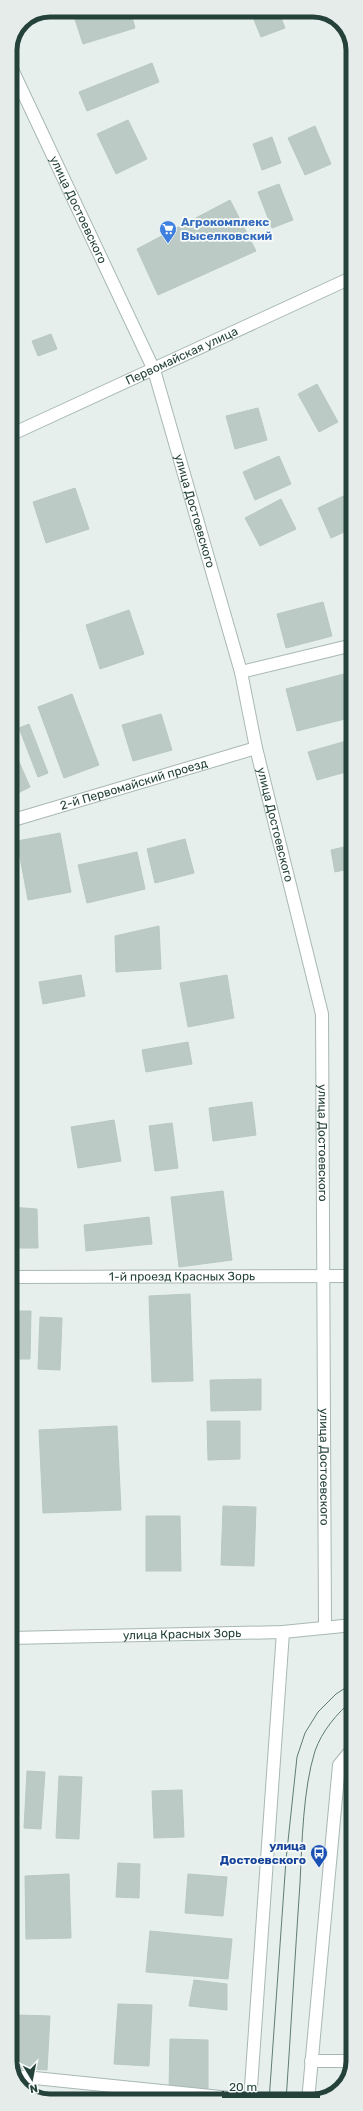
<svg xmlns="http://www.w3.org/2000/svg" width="363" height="2111" viewBox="0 0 363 2111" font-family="Rubik,sans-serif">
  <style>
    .building { fill: #bbcac4; stroke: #b8c9c2 }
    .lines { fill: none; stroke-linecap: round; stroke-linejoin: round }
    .minor-casing { stroke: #a8b8b2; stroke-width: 14 }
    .minor { stroke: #fff; stroke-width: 12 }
    .tram { stroke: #5f7d75; stroke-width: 1 }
    .labels { text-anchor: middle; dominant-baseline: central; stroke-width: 3.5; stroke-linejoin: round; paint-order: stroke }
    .street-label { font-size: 12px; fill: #24423a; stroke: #f7fbf9 }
    .shop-label { font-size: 12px; font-weight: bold; fill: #366cbe; stroke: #f7fbf9; text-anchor: start }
    .transit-label { font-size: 12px; font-weight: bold; fill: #164399; stroke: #f7fbf9; text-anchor: end }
    .rim { fill: none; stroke: #24423a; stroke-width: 5 }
  </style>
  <rect width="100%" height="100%" fill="#e6efeb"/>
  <g class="building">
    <polygon points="72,10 130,10 135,28 83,44"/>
    <polygon points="250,10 278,10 285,28 261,37"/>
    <polygon points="152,63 159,82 87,111 79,92"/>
    <polygon points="128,120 147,159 116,174 97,134"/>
    <polygon points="315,126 331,164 305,175 288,138"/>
    <polygon points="272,137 281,163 262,170 253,144"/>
    <polygon points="279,184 293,220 272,228 258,192"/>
    <polygon points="230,200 256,251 158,295 137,249"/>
    <polygon points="10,259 17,276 10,279"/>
    <polygon points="51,334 57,349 38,356 32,341"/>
    <polygon points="353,368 353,380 348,370"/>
    <polygon points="317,384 338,422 319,432 298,394"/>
    <polygon points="258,408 267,440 235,449 226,416"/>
    <polygon points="279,456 291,484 255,500 243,472"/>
    <polygon points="75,488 89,529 46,543 33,502"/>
    <polygon points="352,492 353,528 331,538 318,508"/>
    <polygon points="281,499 296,529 260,546 245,518"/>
    <polygon points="353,573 353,602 344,575"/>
    <polygon points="323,602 332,636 286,648 277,614"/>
    <polygon points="129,610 144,654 100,669 86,625"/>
    <polygon points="344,674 353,709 353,717 297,731 286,689"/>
    <polygon points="72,694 99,765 64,778 38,707"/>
    <polygon points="161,714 172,750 133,761 122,725"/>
    <polygon points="29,724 48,773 38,777 19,728"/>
    <polygon points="353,739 353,770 317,780 308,752"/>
    <polygon points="16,755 30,787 10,797 10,758"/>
    <polygon points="60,833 71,892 28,900 17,841"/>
    <polygon points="185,839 194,873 155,883 147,849"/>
    <polygon points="353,845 353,868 335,872 331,850"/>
    <polygon points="137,852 145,889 87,903 78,865"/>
    <polygon points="159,926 161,969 116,972 115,936"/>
    <polygon points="353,942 353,963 350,963 347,943"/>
    <polygon points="81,975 85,996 43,1004 39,982"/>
    <polygon points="227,975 234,1018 188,1027 180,983"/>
    <polygon points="188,1042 192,1064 146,1072 142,1050"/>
    <polygon points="252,1102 256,1135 213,1141 209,1108"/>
    <polygon points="114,1120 121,1161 78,1168 71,1127"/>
    <polygon points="172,1123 178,1168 155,1171 149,1126"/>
    <polygon points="223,1191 232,1260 179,1267 171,1197"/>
    <polygon points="10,1207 37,1209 38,1248 10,1248"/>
    <polygon points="149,1217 152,1244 86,1251 84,1225"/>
    <polygon points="190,1294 193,1381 152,1382 149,1296"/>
    <polygon points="10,1311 31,1311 30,1359 10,1359"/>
    <polygon points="40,1317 62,1318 60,1370 38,1369"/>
    <polygon points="261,1379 261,1410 211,1411 210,1380"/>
    <polygon points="207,1421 240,1421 240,1459 208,1460"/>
    <polygon points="117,1426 121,1510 43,1513 39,1430"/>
    <polygon points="223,1506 256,1507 254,1566 221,1565"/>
    <polygon points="146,1516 180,1516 181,1571 146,1571"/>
    <polygon points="10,1769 13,1769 12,1811 10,1811"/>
    <polygon points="27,1771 45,1772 41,1829 24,1828"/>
    <polygon points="59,1776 82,1777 79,1839 56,1838"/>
    <polygon points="182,1790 184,1837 154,1838 152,1791"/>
    <polygon points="10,1835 13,1835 15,1904 10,1905"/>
    <polygon points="118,1863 140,1864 139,1898 116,1897"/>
    <polygon points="69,1874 71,1938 26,1939 25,1876"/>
    <polygon points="188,1874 227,1877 223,1916 185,1913"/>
    <polygon points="150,1931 232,1939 228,1979 146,1972"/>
    <polygon points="194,1980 227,1984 227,2010 189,2006"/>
    <polygon points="118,2004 152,2005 149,2066 114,2064"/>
    <polygon points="17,2015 50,2016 47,2070 14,2068"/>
    <polygon points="170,2039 208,2040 208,2092 169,2091"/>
  </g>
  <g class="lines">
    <g class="minor-casing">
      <g id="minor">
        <path id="s1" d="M10,65L154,370L241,672L256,748L322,1014L325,1627"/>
        <path id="s2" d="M10,435L353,277"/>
        <polyline points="241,672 353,645"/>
        <path id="s3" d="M10,821L256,748"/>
        <path id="s4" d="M10,1277L353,1276"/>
        <path id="s5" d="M10,1638L283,1632L353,1625"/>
        <polyline points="311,2061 353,2061"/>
        <polyline points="15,2076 250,2100"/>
        <polyline points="250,2101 283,1632"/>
        <polyline points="308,2101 339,1765 353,1748"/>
      </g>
    </g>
    <use href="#minor" class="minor"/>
    <g class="tram">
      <polyline points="269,2101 286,1860 297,1757 305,1733 318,1712 336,1694 353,1683"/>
      <path d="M286,2101C291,2028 295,1956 300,1883C302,1843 303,1789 315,1751C322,1731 337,1713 353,1700"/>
    </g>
  </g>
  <defs>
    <g id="supermarket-pin" transform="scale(0.9)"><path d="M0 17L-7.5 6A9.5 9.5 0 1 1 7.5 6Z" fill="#3f7fe0" stroke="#f7fbf9"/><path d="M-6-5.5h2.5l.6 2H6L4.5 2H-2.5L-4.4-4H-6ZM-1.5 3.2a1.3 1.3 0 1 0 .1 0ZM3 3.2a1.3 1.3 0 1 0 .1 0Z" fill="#fff"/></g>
    <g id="bus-pin" transform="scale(0.9)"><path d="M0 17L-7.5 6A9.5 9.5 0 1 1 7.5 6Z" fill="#1a4fb4" stroke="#f7fbf9"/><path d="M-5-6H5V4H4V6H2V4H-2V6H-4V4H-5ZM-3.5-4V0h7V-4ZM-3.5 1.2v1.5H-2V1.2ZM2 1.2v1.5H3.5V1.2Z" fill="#fff"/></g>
  </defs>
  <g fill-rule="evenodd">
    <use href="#supermarket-pin" x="168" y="229"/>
    <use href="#bus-pin" x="319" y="1853"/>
  </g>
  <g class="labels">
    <g class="street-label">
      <text stroke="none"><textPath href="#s1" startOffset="160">улица Достоевского</textPath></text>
      <text stroke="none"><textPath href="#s2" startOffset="189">Первомайская улица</textPath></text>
      <text stroke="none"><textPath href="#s1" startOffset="484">улица Достоевского</textPath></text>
      <text stroke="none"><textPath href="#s3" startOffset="129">2-й Первомайский проезд</textPath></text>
      <text stroke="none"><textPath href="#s1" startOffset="808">улица Достоевского</textPath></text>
      <text stroke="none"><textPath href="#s1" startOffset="1132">улица Достоевского</textPath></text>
      <text stroke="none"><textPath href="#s4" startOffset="172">1-й проезд Красных Зорь</textPath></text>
      <text stroke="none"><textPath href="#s1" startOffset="1456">улица Достоевского</textPath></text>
      <text stroke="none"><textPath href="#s5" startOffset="172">улица Красных Зорь</textPath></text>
    </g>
    <g class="shop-label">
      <text x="181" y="222">Агрокомплекс<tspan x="181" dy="14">Выселковский</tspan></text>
    </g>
    <g class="transit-label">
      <text x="306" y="1846">улица<tspan x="306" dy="14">Достоевского</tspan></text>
    </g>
  </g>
  <path d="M0 0H363V2111H0ZM50 17H313A33 33 0 0 1 346 50V2061A33 33 0 0 1 313 2094H50A33 33 0 0 1 17 2061V50A33 33 0 0 1 50 17Z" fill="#e6ecea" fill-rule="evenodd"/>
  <path class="rim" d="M50 17H313A33 33 0 0 1 346 50V2061A33 33 0 0 1 313 2094H50A33 33 0 0 1 17 2061V50A33 33 0 0 1 50 17Z"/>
  <g transform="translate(32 2079) rotate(170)" stroke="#f7fbf9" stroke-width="3" paint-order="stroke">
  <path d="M0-3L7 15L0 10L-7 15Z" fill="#24423a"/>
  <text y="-6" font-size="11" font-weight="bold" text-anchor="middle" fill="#24423a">N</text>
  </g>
  <path d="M223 2091v6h96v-6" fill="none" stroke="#24423a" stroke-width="2"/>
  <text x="229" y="2091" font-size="12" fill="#24423a" stroke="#f7fbf9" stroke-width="3" paint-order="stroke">20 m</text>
</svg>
